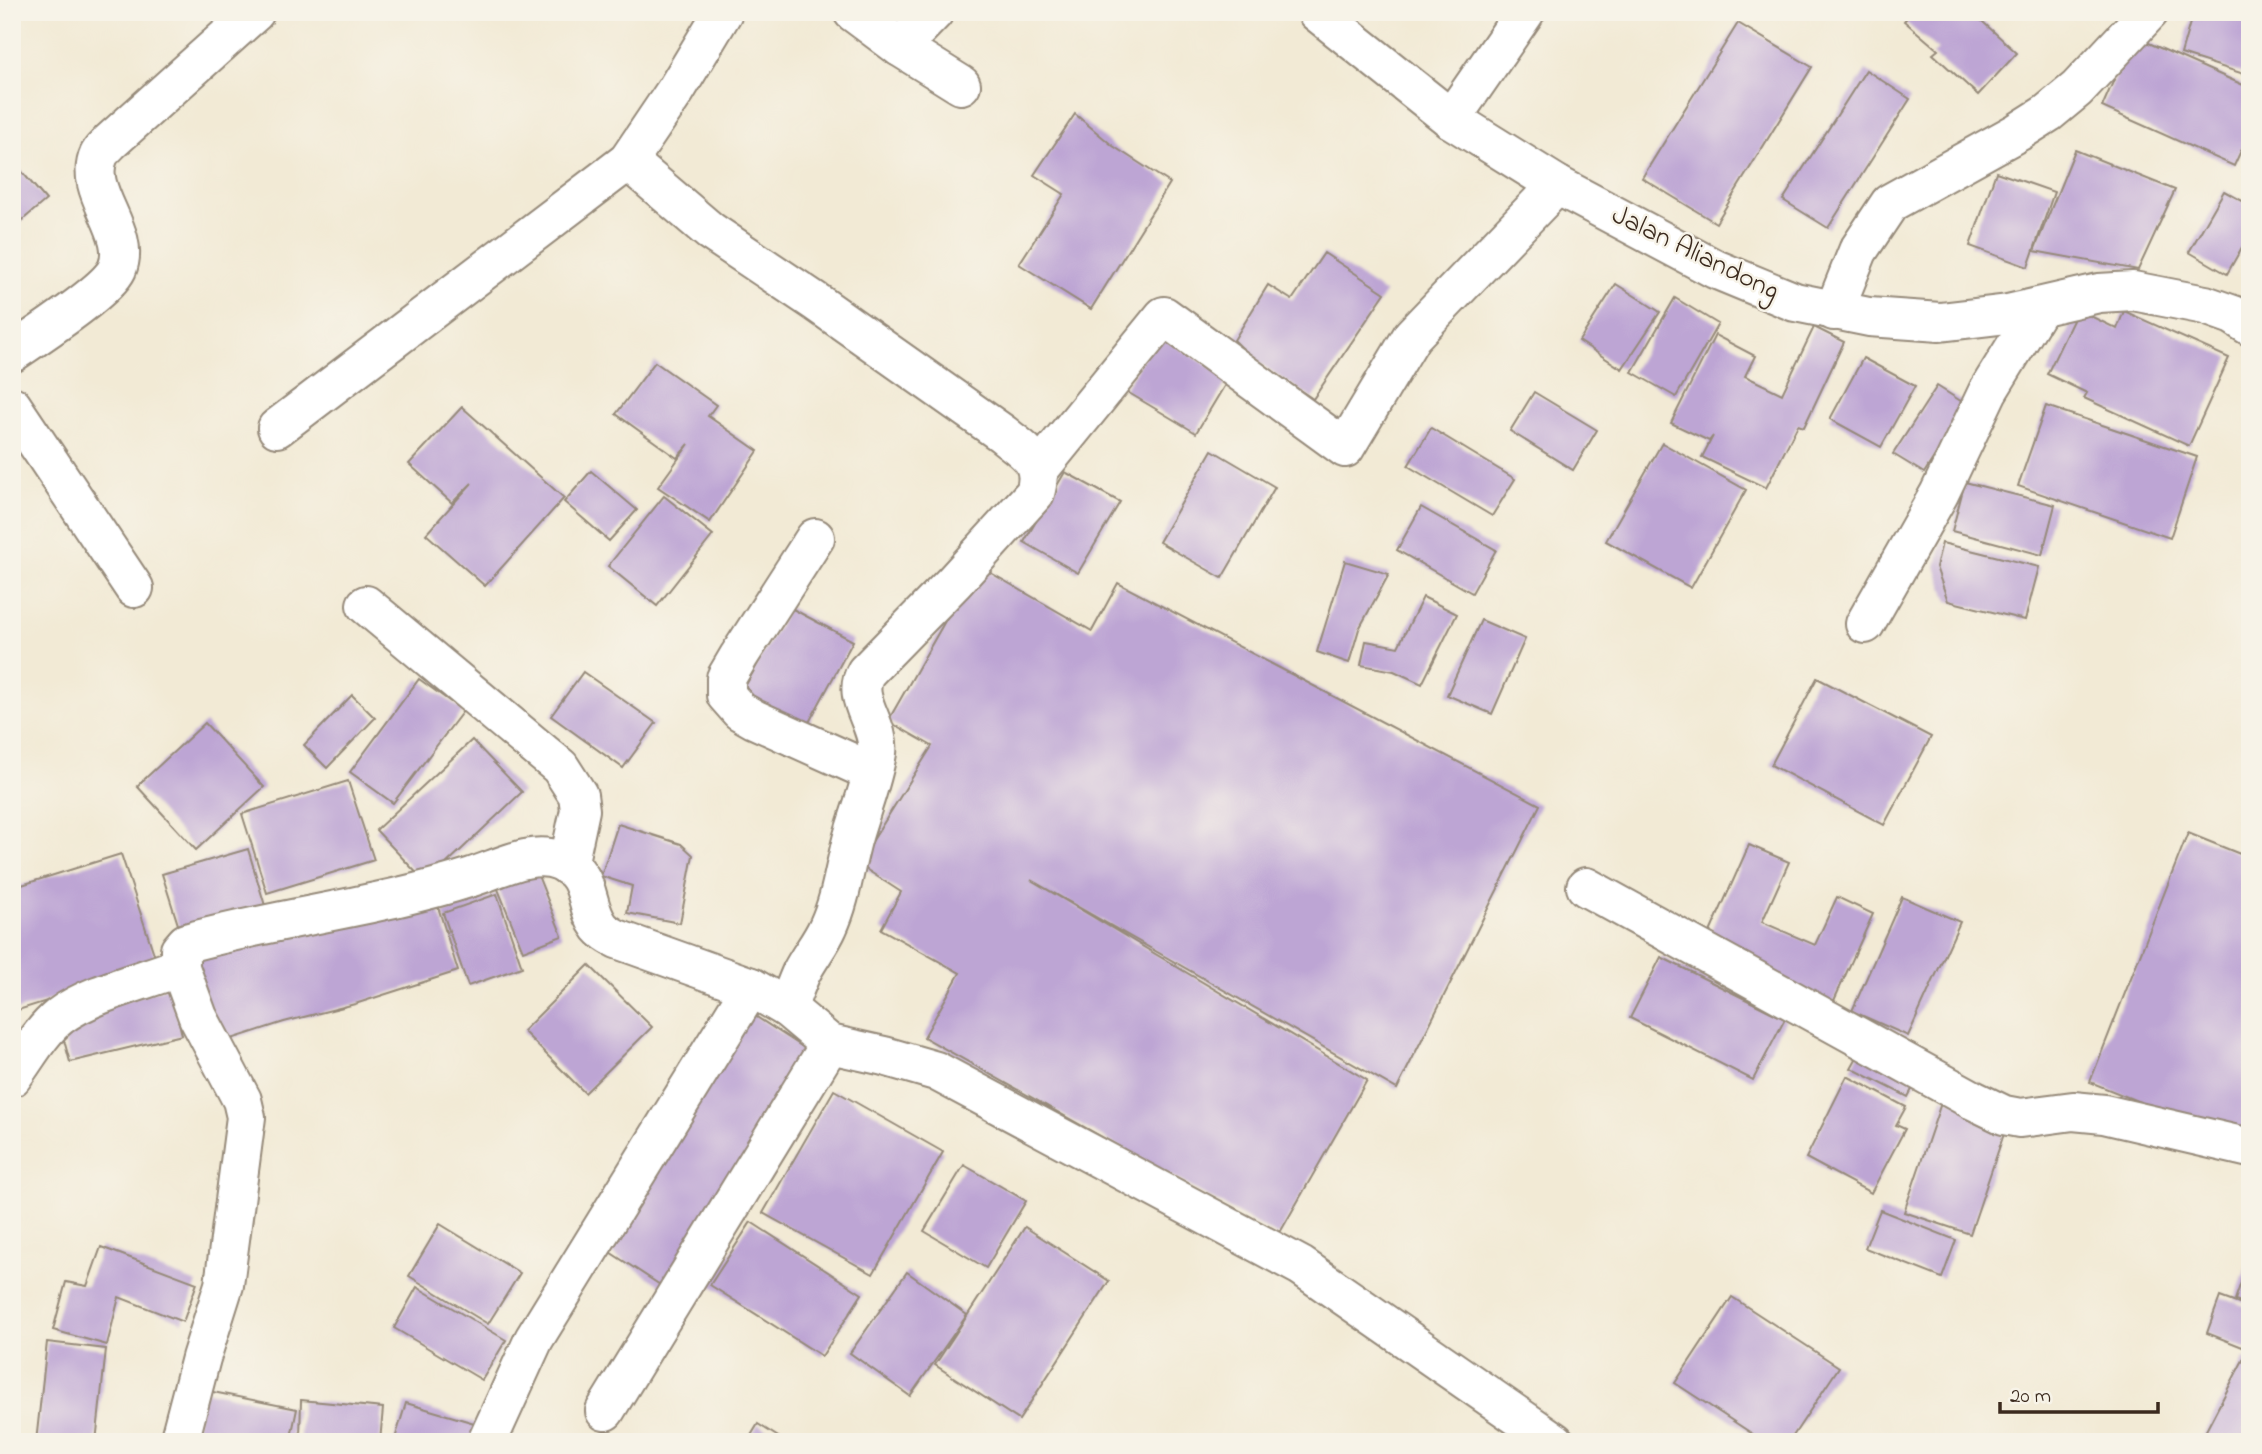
<svg xmlns="http://www.w3.org/2000/svg" width="2262" height="1454" viewBox="0 0 2262 1454" font-family="'Indie Flower',sans-serif">
  <style>
    .building { fill: #bda5d4 }
    .lines { fill: none; stroke-linecap: round; stroke-linejoin: round }
    .minor-casing { stroke: #968a7a; stroke-width: 42 }
    .minor { stroke: #fff; stroke-width: 38 }
    .labels { text-anchor: middle; dominant-baseline: central; stroke-width: 5; stroke-linejoin: round; paint-order: stroke }
    .street-label { font-size: 28px; fill: #3b2a1e; stroke: #f7f3e8 }
  </style>
  <rect width="100%" height="100%" fill="#f7f3e8"/>
  <filter id="ink" filterUnits="userSpaceOnUse"><feTurbulence type="fractalNoise" baseFrequency=".0143" numOctaves="2"/><feDisplacementMap in="SourceGraphic" scale="14" xChannelSelector="R" yChannelSelector="G"/><feConvolveMatrix kernelMatrix="1 2 1 2 8 2 1 2 1" color-interpolation-filters="sRGB"/></filter>
  <filter id="wash" filterUnits="userSpaceOnUse"><feTurbulence type="fractalNoise" baseFrequency=".00686" numOctaves="4" result="noise"/><feDisplacementMap in="SourceGraphic" scale="28" xChannelSelector="R" yChannelSelector="G"/><feGaussianBlur stdDeviation="1.57" result="paint"/><feColorMatrix in="noise" values="0 0 0 0 0 0 0 0 0 0 0 0 0 0 0 0 0 1.4 0 .05"/><feComposite in="paint" operator="in"/></filter>
  <g filter="url(#wash)">
    <rect width="100%" height="100%" fill="#f2ead5"/>
    <g id="blocks">
      <g class="building">
        <polygon points="1912,12 1972,12 2017,53 1978,95 1933,54 1938,50 1904,21"/>
        <polygon points="2193,12 2250,12 2250,76 2181,54"/>
        <polygon points="1738,23 1812,67 1716,223 1642,178"/>
        <polygon points="2133,36 2250,88 2250,131 2234,166 2102,107"/>
        <polygon points="1866,70 1910,99 1828,228 1783,200"/>
        <polygon points="1075,114 1113,146 1170,183 1091,309 1019,264 1064,194 1034,175"/>
        <polygon points="2075,150 2175,190 2138,270 2034,251"/>
        <polygon points="12,160 46,200 12,229"/>
        <polygon points="1996,172 2054,192 2028,267 1970,246"/>
        <polygon points="2224,191 2250,205 2250,233 2227,274 2189,252"/>
        <polygon points="1324,253 1385,293 1313,399 1252,358 1234,340 1268,285 1292,300"/>
        <polygon points="1616,284 1660,312 1622,369 1579,341"/>
        <polygon points="1675,298 1718,324 1676,397 1632,372"/>
        <polygon points="2078,310 2117,329 2124,311 2229,358 2189,446 2084,398 2087,393 2047,374"/>
        <polygon points="1814,327 1844,342 1804,427 1798,425 1766,488 1702,457 1713,436 1709,441 1671,423 1715,335 1755,356 1745,376 1782,394"/>
        <polygon points="1157,335 1229,378 1196,433 1124,390"/>
        <polygon points="1863,358 1915,386 1881,447 1830,419"/>
        <polygon points="655,362 716,405 708,416 758,451 710,522 658,487 689,444 677,458 616,414"/>
        <polygon points="1937,386 1967,405 1924,473 1893,454"/>
        <polygon points="1534,392 1597,430 1573,470 1510,431"/>
        <polygon points="2046,406 2197,457 2170,538 2018,486"/>
        <polygon points="462,407 564,498 485,586 426,534 472,483 452,503 409,464"/>
        <polygon points="1431,428 1515,479 1492,516 1408,466"/>
        <polygon points="1662,443 1746,490 1691,588 1606,541"/>
        <polygon points="1212,450 1275,487 1222,578 1159,542"/>
        <polygon points="591,471 637,510 609,541 564,502"/>
        <polygon points="1065,472 1120,502 1078,573 1024,542"/>
        <polygon points="1965,482 2055,505 2042,555 1952,531"/>
        <polygon points="664,496 713,535 657,606 608,566"/>
        <polygon points="1421,507 1496,550 1472,593 1397,550"/>
        <polygon points="1942,543 2039,567 2025,620 1948,601 1936,567"/>
        <polygon points="1345,561 1389,574 1359,629 1349,663 1317,652"/>
        <polygon points="977,565 1092,631 1118,583 1540,805 1397,1089 1031,880 1367,1080 1278,1236 924,1037 960,973 881,929 901,892 858,864 932,746 888,721"/>
        <polygon points="1423,597 1457,614 1422,684 1394,671 1361,665 1366,641 1398,647"/>
        <polygon points="789,607 853,641 807,726 742,692"/>
        <polygon points="1481,620 1525,639 1492,714 1447,695"/>
        <polygon points="583,672 656,723 623,768 551,716"/>
        <polygon points="1817,678 1931,737 1884,825 1771,765"/>
        <polygon points="419,679 463,711 393,803 350,772"/>
        <polygon points="352,695 375,718 327,768 304,745"/>
        <polygon points="205,723 264,787 196,850 137,786"/>
        <polygon points="472,740 522,792 426,883 376,830"/>
        <polygon points="348,781 374,860 267,893 242,814"/>
        <polygon points="618,824 681,844 693,855 680,923 627,913 632,886 601,876"/>
        <polygon points="2188,833 2250,858 2250,1109 2237,1141 2090,1082"/>
        <polygon points="1749,845 1789,862 1762,922 1815,945 1837,897 1873,914 1832,1005 1703,948"/>
        <polygon points="248,849 266,909 181,934 162,874"/>
        <polygon points="121,854 158,966 12,1012 12,888"/>
        <polygon points="533,863 562,936 523,951 494,879"/>
        <polygon points="434,894 458,971 355,1004 284,1022 216,1044 193,948 254,934 265,944"/>
        <polygon points="497,894 522,967 468,986 443,913"/>
        <polygon points="1902,897 1960,922 1908,1036 1852,1011"/>
        <polygon points="1661,957 1785,1019 1753,1080 1630,1018"/>
        <polygon points="589,965 652,1027 585,1093 523,1031"/>
        <polygon points="170,986 182,1035 70,1062 59,1022"/>
        <polygon points="752,1014 815,1055 665,1288 602,1247"/>
        <polygon points="1862,1048 1919,1076 1908,1097 1851,1068"/>
        <polygon points="1847,1076 1906,1107 1896,1125 1905,1129 1871,1193 1806,1158"/>
        <polygon points="834,1090 943,1152 873,1274 763,1213"/>
        <polygon points="1943,1097 2009,1119 1970,1234 1904,1212"/>
        <polygon points="964,1165 1026,1201 986,1268 924,1231"/>
        <polygon points="1880,1210 1956,1240 1942,1278 1865,1248"/>
        <polygon points="751,1222 862,1294 822,1356 710,1285"/>
        <polygon points="440,1224 520,1273 488,1324 409,1276"/>
        <polygon points="1025,1227 1109,1281 1019,1420 935,1365"/>
        <polygon points="101,1247 197,1283 183,1322 119,1297 107,1345 53,1330 66,1282 87,1286"/>
        <polygon points="2249,1259 2250,1260 2250,1305 2235,1300"/>
        <polygon points="907,1272 967,1315 910,1396 850,1353"/>
        <polygon points="417,1287 506,1340 482,1380 394,1328"/>
        <polygon points="1732,1297 1839,1367 1789,1442 1765,1442 1675,1383"/>
        <polygon points="2220,1297 2250,1308 2250,1350 2207,1333"/>
        <polygon points="47,1342 106,1349 96,1442 36,1442"/>
        <polygon points="2244,1358 2250,1361 2250,1442 2200,1442"/>
        <polygon points="203,1390 297,1409 290,1442 193,1442"/>
        <polygon points="301,1400 383,1408 380,1442 302,1442 300,1438"/>
        <polygon points="406,1403 481,1425 476,1442 394,1442"/>
        <polygon points="758,1424 786,1442 747,1442"/>
      </g>
    </g>
  </g>
  <g filter="url(#ink)">
    <use href="#blocks" fill-opacity="0" stroke="#968a7a" stroke-width="2"/>
    <g class="lines">
      <g class="minor-casing">
        <g id="minor">
          <polyline points="853,12 900,47 961,85"/>
          <polyline points="1317,12 1451,119 1557,185 1715,269 1795,302 1869,317 1940,322 2008,314 2099,293 2133,291 2205,305 2233,315 2250,326"/>
          <polyline points="900,47 934,12"/>
          <polyline points="1451,119 1525,12"/>
          <path d="M628,161L710,231L816,302L1003,434C1025,452 1045,461 1035,493L954,582L866,672C850,699 881,724 877,753C872,783 860,811 852,840C844,870 841,899 828,927C821,943 809,957 801,973C796,984 792,996 787,1008"/>
          <polyline points="1834,311 1858,251 1890,203 2018,132 2048,113 2077,89 2149,12"/>
          <path d="M12,353C35,337 107,291 117,269C133,231 82,192 99,155C101,150 107,146 110,142L255,12"/>
          <polyline points="12,406 134,588"/>
          <polyline points="277,428 628,161 676,90 723,12"/>
          <polyline points="1038,471 1164,316 1345,448 1412,336 1557,185"/>
          <polyline points="815,538 739,656 726,678 726,695 740,711 754,719 872,772"/>
          <polyline points="366,605 560,767 578,795 580,810 568,866"/>
          <polyline points="1865,624 1939,494 1988,391 2039,308"/>
          <polyline points="1586,887 1973,1100 2004,1115 2020,1118 2073,1111 2104,1114 2250,1148"/>
          <path d="M12,1077C27,1057 40,1032 60,1016C91,993 141,982 177,968L180,962V950L186,943C281,917 379,907 472,877C498,869 532,849 560,861C593,875 583,905 600,927C604,932 611,936 617,939L751,987L787,1008L830,1044L884,1056L936,1071L1301,1266L1555,1442"/>
          <polyline points="605,1411 830,1044"/>
          <polyline points="179,1442 201,1358 224,1285 246,1117 242,1100 198,1017 179,965"/>
          <polyline points="487,1442 534,1339 751,987"/>
        </g>
      </g>
      <use href="#minor" class="minor"/>
    </g>
  </g>
  <g class="labels">
    <g class="street-label">
      <text transform="translate(1695 254) rotate(26)">Jalan Aliandong</text>
    </g>
  </g>
  <rect width="2262" height="1454" fill="none" stroke="#f7f3e8" stroke-width="42"/>
  <path d="M2000 1402v10h158v-10" fill="none" stroke="#3b2a1e" stroke-width="3.5"/>
  <text x="2010" y="1402" font-size="21" fill="#3b2a1e" stroke="#f7f3e8" stroke-width="5" paint-order="stroke">20 m</text>
</svg>
